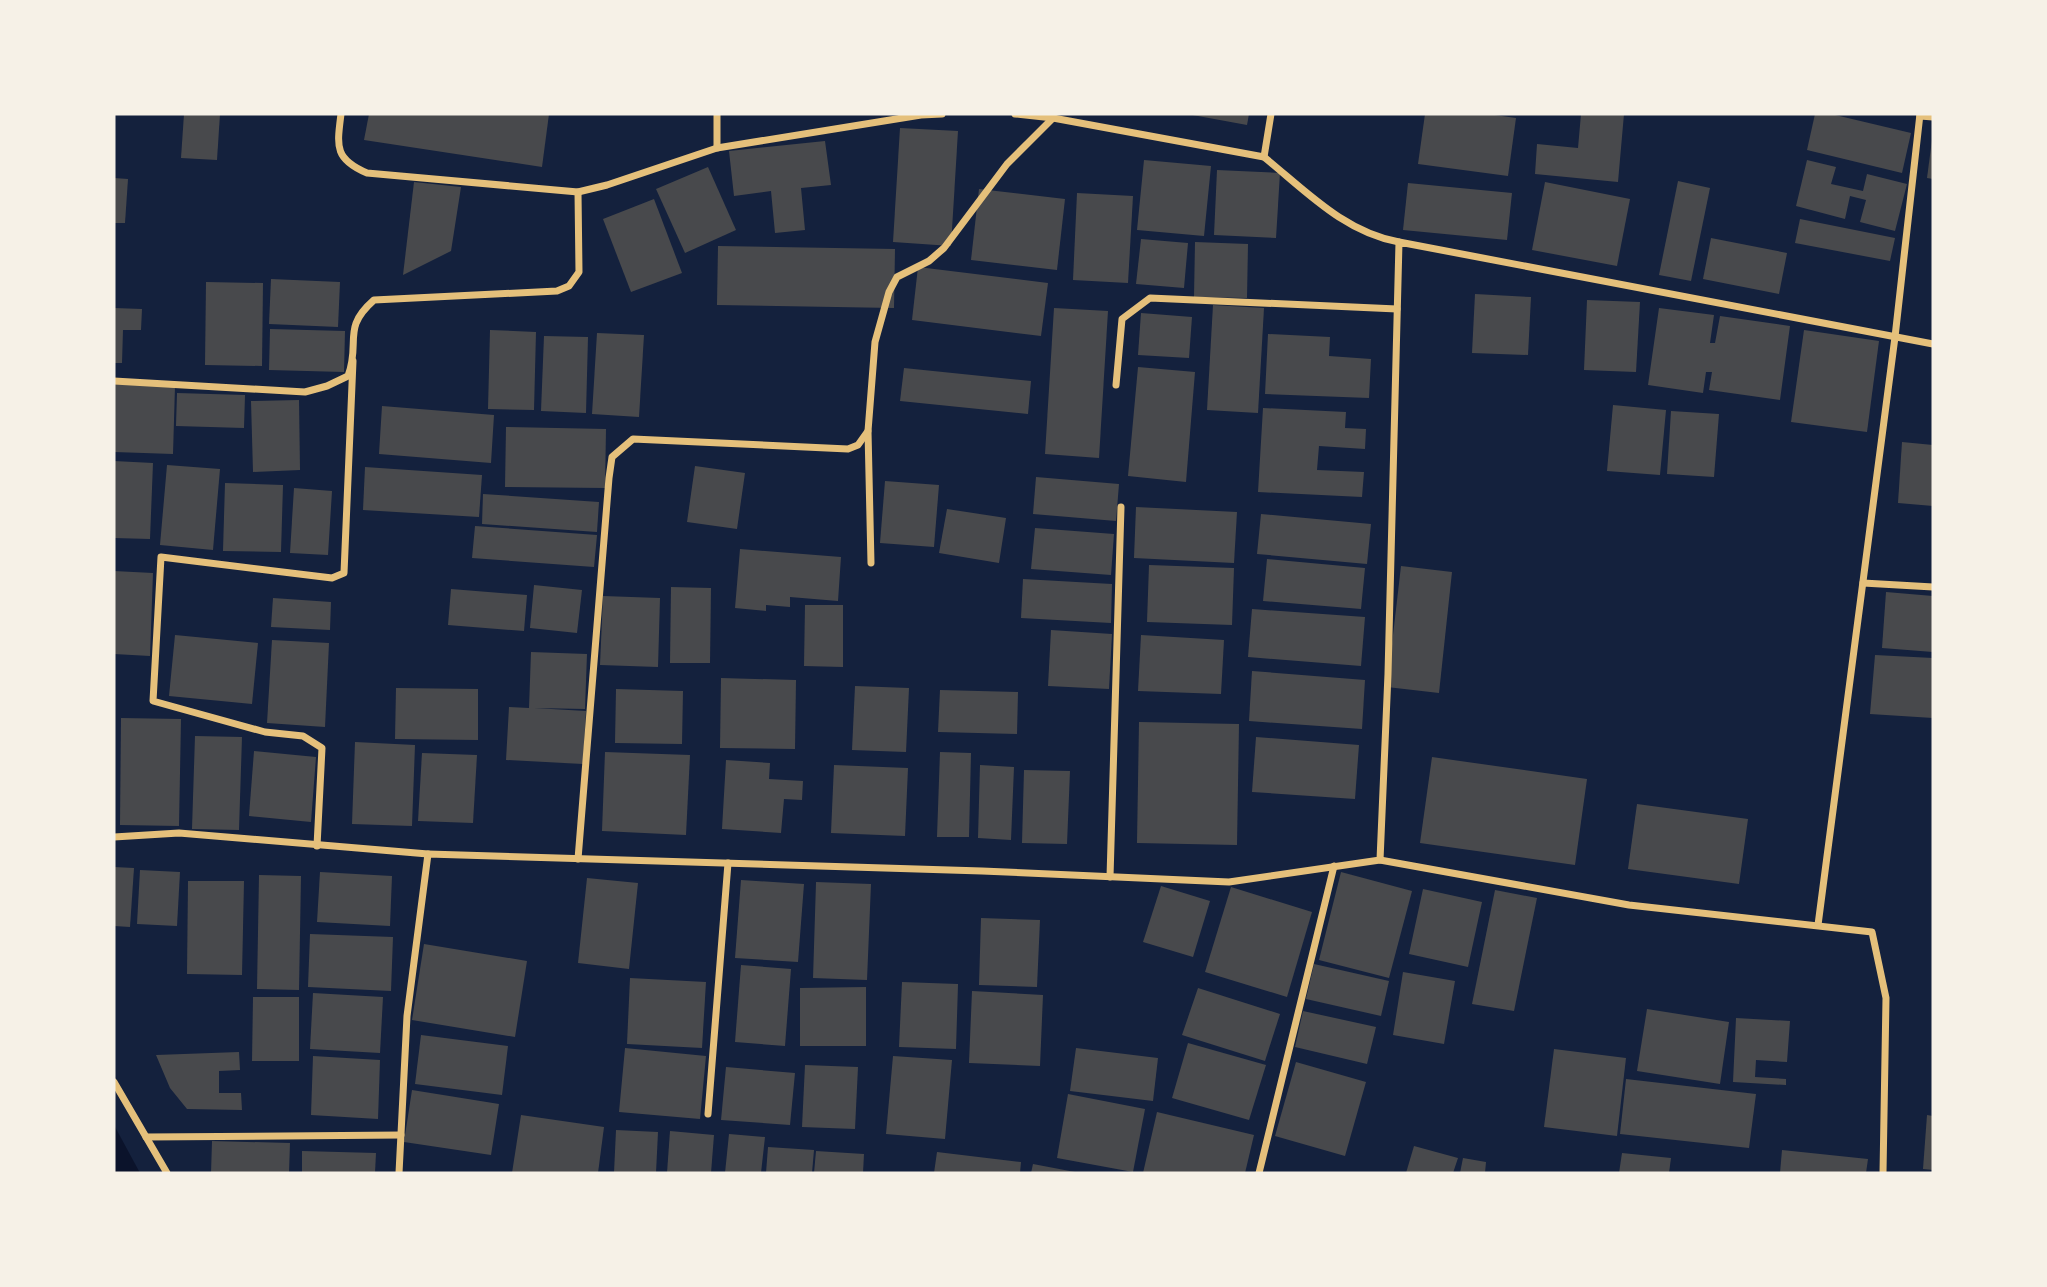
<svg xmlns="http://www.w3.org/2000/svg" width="2047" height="1287" viewBox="0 0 2047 1287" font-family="Commissioner,sans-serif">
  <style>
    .water { fill: #0b132b }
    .building { fill: #48494c }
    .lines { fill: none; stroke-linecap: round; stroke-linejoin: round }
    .minor { stroke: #e5c07b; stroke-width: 7 }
  </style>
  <rect width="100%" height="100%" fill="#14213d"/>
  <polygon class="water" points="114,1125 140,1173 114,1173"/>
  <g class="building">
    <polygon points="184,114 220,114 217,160 181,158"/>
    <polygon points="369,114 549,114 542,167 364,140"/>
    <polygon points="1187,114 1249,114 1247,125"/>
    <polygon points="1425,114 1488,114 1516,118 1508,176 1418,164"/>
    <polygon points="1581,114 1624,114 1618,182 1535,174 1537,144 1578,148"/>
    <polygon points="1815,114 1831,114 1911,133 1902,173 1807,150"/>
    <polygon points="900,128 958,131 951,246 893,242"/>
    <polygon points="1932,140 1933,140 1933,179 1927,178"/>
    <polygon points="825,141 831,185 801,188 805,230 775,233 771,191 734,196 729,151"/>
    <polygon points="1144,160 1211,166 1204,236 1137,230"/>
    <polygon points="1807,160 1836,167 1831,184 1863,191 1867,174 1907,184 1895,231 1860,222 1866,200 1850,196 1845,219 1796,206"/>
    <polygon points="708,167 736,230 685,253 656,189"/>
    <polygon points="1217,170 1280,173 1276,238 1214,235"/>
    <polygon points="114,178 128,179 125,223 114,223"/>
    <polygon points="1678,181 1710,188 1691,281 1659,275"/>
    <polygon points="414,182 461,187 451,251 403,275"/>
    <polygon points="1545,182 1630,199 1617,266 1532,250"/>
    <polygon points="1408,183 1512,193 1507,240 1403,230"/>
    <polygon points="979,189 1065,199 1057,270 971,260"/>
    <polygon points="1077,193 1133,196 1128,283 1073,280"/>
    <polygon points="654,199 682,273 631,292 603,219"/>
    <polygon points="1800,219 1895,238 1890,261 1795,243"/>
    <polygon points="1711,238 1787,253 1779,294 1703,279"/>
    <polygon points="1141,239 1188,243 1184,288 1136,284"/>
    <polygon points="1195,242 1248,244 1247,298 1194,297"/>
    <polygon points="718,246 895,249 894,308 717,305"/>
    <polygon points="918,267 1048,283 1041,336 912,320"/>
    <polygon points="271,279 340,282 338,327 269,324"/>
    <polygon points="206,282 263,283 262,366 205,365"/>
    <polygon points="1475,294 1531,297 1528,355 1472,353"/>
    <polygon points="1587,300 1640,302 1636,372 1584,370"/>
    <polygon points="1213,305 1264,308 1258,413 1207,410"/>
    <polygon points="114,308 142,309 141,330 123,330 122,363 114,363"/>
    <polygon points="1054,308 1108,311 1099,458 1045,454"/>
    <polygon points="1659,308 1714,315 1710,343 1715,343 1720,316 1790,326 1780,400 1709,390 1712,372 1706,372 1703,393 1648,385"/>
    <polygon points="1141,313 1192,317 1189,358 1138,355"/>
    <polygon points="270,329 345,331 344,372 269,370"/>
    <polygon points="490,330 536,332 534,410 488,409"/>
    <polygon points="1804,330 1879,341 1867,432 1791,422"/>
    <polygon points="597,333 644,335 639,417 592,414"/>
    <polygon points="1268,334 1330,337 1329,356 1371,359 1369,398 1265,394"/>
    <polygon points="544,336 588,337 586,413 541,411"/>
    <polygon points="1138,367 1195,372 1186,482 1128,476"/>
    <polygon points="904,368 1031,381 1028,414 900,401"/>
    <polygon points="114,384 175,386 173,454 114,452"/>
    <polygon points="177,393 245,395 244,428 176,426"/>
    <polygon points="299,400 300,470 253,472 251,401"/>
    <polygon points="1613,405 1666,410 1660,475 1607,471"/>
    <polygon points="382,406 494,415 491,463 379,454"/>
    <polygon points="1263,408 1346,412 1345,428 1366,429 1365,449 1319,446 1317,470 1364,472 1362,497 1258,492"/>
    <polygon points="1671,411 1719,414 1714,477 1667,474"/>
    <polygon points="506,427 606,429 605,488 505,487"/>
    <polygon points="1902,442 1933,445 1933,506 1898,503"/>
    <polygon points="114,461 153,463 150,539 114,538"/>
    <polygon points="167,465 220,469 213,550 160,545"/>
    <polygon points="695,466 745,473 737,529 687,522"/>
    <polygon points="365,467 482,475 479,517 363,510"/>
    <polygon points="1036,477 1119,484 1116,521 1033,514"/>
    <polygon points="885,481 939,485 934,547 880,543"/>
    <polygon points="225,483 283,485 281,552 223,551"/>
    <polygon points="294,488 332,491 328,555 290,553"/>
    <polygon points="483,494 599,502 597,532 482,524"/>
    <polygon points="1136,507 1237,512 1234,563 1134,558"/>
    <polygon points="947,509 1006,518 999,563 939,553"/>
    <polygon points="1261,514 1371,524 1367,564 1257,554"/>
    <polygon points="475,526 597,535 594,567 472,558"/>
    <polygon points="1035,528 1114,534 1111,575 1031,569"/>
    <polygon points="740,549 841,557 838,601 790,597 790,607 766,605 766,611 735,608"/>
    <polygon points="1267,559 1365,568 1361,609 1263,601"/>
    <polygon points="1149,565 1234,568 1232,625 1147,622"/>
    <polygon points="1401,566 1452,572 1439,693 1387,687"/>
    <polygon points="114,571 153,573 150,656 114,654"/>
    <polygon points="1023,579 1112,584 1111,623 1021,618"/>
    <polygon points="534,585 582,590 577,633 530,628"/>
    <polygon points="671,587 711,588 710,663 670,663"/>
    <polygon points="451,589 527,595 524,631 448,625"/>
    <polygon points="1886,592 1933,596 1933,652 1882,648"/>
    <polygon points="603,596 660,598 658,667 600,665"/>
    <polygon points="273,598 331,602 330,630 271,627"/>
    <polygon points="805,605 843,605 843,667 804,666"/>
    <polygon points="1252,609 1365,617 1361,666 1248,657"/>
    <polygon points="1051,630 1112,634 1109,689 1048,686"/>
    <polygon points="175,635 258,643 252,704 169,696"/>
    <polygon points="1141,635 1224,640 1221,694 1138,691"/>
    <polygon points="272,640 329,643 325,727 267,723"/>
    <polygon points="531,652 587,654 585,709 534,708 586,711 583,764 506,760 509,707 529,708"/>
    <polygon points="1875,655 1933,658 1933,718 1870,714"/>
    <polygon points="1252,671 1365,680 1362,729 1249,721"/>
    <polygon points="721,678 796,680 795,749 720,748"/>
    <polygon points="855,686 909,688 906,752 852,750"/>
    <polygon points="396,688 478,689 478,740 395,739"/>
    <polygon points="616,689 683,691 682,744 615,743"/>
    <polygon points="940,690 1018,692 1017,734 938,732"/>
    <polygon points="121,718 181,719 179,826 120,825"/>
    <polygon points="1139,722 1239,724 1237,845 1137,843"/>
    <polygon points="195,736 242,737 239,830 192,829"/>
    <polygon points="1256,737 1359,745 1355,799 1252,792"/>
    <polygon points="355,742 415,745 412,826 352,824"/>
    <polygon points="254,751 316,757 311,822 249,816"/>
    <polygon points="605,752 690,755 686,835 602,831"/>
    <polygon points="940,752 971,753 969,837 937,837"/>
    <polygon points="422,753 477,755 473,823 418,821"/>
    <polygon points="1432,757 1587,779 1575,865 1420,843"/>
    <polygon points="726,760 770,763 769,779 803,781 802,800 784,799 781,833 722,829"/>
    <polygon points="834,765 908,768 905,836 831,833"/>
    <polygon points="980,765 1014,767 1011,840 978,838"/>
    <polygon points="1024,770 1070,771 1067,844 1022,843"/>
    <polygon points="1637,804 1748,819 1739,884 1628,869"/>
    <polygon points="114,867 134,868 130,927 114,926"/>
    <polygon points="140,870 180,872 177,926 137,924"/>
    <polygon points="320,872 392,876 390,926 317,922"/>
    <polygon points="1341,872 1412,891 1389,978 1319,960"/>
    <polygon points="259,875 301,876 299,990 257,989"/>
    <polygon points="587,878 638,883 629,969 578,963"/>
    <polygon points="741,880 804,884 798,962 735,958"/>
    <polygon points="188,881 244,881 242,975 187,974"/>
    <polygon points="816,882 871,884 867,980 813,978"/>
    <polygon points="1161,886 1210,901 1193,957 1143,942"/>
    <polygon points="1231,887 1312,912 1287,997 1205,972"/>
    <polygon points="1423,889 1482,902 1468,967 1409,954"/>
    <polygon points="1495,890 1537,898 1514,1011 1472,1004"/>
    <polygon points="981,918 1040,920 1037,987 979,985"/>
    <polygon points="310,934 393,937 391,991 308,987"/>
    <polygon points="424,944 527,961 515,1037 412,1020"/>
    <polygon points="1314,964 1389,981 1381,1016 1306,999"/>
    <polygon points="741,965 791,969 785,1046 735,1042"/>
    <polygon points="1403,972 1455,981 1444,1044 1393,1035"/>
    <polygon points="630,978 706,982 702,1048 627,1044"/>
    <polygon points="902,982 958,984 956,1049 899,1047"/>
    <polygon points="866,987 866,1046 800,1046 800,988"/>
    <polygon points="1198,988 1280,1014 1265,1061 1182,1035"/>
    <polygon points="972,991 1043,995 1040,1066 969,1063"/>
    <polygon points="313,993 383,997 380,1053 310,1049"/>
    <polygon points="253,997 299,997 299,1061 252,1061"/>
    <polygon points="1647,1009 1729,1022 1720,1084 1637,1071"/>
    <polygon points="1303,1011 1376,1027 1367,1064 1295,1047"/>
    <polygon points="1736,1018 1790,1021 1787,1062 1756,1060 1755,1077 1786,1079 1786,1085 1733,1082"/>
    <polygon points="421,1035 508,1046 502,1095 415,1084"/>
    <polygon points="1188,1043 1266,1065 1249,1120 1172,1098"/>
    <polygon points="625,1048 706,1056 700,1119 619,1112"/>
    <polygon points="1076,1048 1158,1058 1153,1101 1070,1091"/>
    <polygon points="1554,1049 1626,1058 1617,1136 1544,1127"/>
    <polygon points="239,1052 240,1070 219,1071 219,1093 241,1093 242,1110 187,1109 170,1088 156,1055"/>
    <polygon points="313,1056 380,1060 378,1119 311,1115"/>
    <polygon points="893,1056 952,1060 945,1139 886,1134"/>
    <polygon points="1296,1062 1366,1082 1345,1156 1275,1136"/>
    <polygon points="805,1065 858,1067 855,1129 802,1127"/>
    <polygon points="726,1067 795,1073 790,1125 721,1120"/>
    <polygon points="1626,1079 1756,1094 1749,1148 1620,1134"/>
    <polygon points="412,1090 499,1104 491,1155 404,1142"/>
    <polygon points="1068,1094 1145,1109 1133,1172 1057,1158"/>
    <polygon points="1157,1112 1254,1135 1245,1173 1143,1173"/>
    <polygon points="521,1115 604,1127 598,1173 512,1173"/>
    <polygon points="1927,1115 1933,1116 1933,1170 1923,1169"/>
    <polygon points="616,1130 658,1132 656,1173 614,1173"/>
    <polygon points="670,1131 714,1135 711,1173 667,1173"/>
    <polygon points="729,1134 765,1137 761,1173 725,1173"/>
    <polygon points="212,1141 290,1143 289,1173 211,1173"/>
    <polygon points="1414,1146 1458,1158 1453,1173 1406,1173"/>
    <polygon points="768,1147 814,1150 812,1173 766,1173"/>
    <polygon points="1782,1150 1868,1159 1866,1173 1780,1173"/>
    <polygon points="302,1151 376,1153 375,1173 302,1173"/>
    <polygon points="816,1151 864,1154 863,1173 814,1173"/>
    <polygon points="937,1152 1021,1162 1020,1173 934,1173"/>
    <polygon points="1622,1153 1671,1158 1669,1173 1619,1173"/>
    <polygon points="1463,1158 1486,1162 1485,1173 1460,1173"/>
    <polygon points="1033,1164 1075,1172 1075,1173 1031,1173"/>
  </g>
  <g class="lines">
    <g class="minor">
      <path d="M341,114C337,146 334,159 367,173L578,192L607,185L717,148L921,115L942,114"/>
      <polyline points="717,114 717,148"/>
      <polyline points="1015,114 1053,118 1264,157 1271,114"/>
      <polyline points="1920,116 1933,117"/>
      <path d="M1264,157C1306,191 1344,232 1399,242"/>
      <path d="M114,381L305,392L327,386L348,376C361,341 341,329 374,300L557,291L569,286L579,272L578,192"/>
      <polyline points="1116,385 1122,319 1150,298 1397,309"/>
      <polyline points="868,431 871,563"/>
      <polyline points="1863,583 1933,587"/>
      <polyline points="114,837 179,833 428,854"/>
      <polyline points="317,846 322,748 303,736 265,732 153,701 161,557 332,578 344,573 353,361"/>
      <polyline points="578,859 609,478 612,457 633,439 848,449 858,445 868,431 875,342 889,292 897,277 929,261 944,248 1007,164 1053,118"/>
      <polyline points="1380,860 1629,905 1872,932 1886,998 1883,1173"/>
      <polyline points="1110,877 1121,507"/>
      <polyline points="1818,925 1895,337 1920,114"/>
      <polyline points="114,1082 167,1173"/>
      <polyline points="708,1114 728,863"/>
      <polyline points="146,1137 401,1135"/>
      <polyline points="399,1173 407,1016 428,854 982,871 1229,882 1380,860 1388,674 1399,242 1933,344"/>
      <polyline points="1259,1173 1334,866"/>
    </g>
  </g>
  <rect width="2047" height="1287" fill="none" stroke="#f6f1e7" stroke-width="231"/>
</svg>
